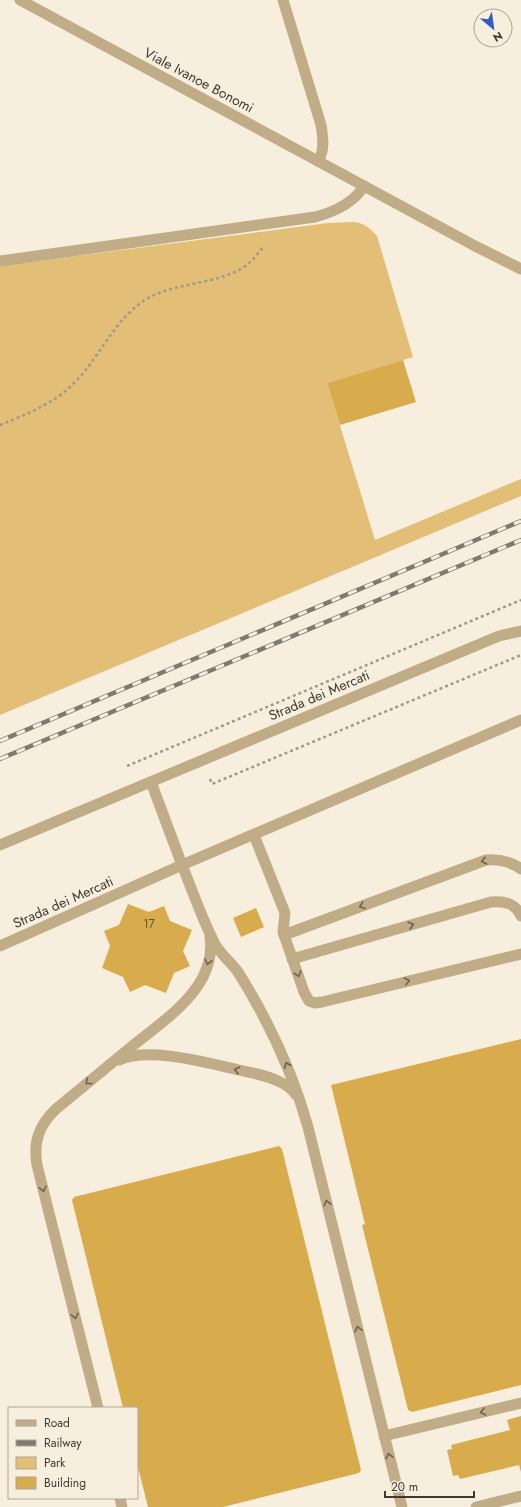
<svg xmlns="http://www.w3.org/2000/svg" width="521" height="1507" viewBox="0 0 521 1507" font-family="Jost,sans-serif">
  <style>
    .green { fill: #e2be76 }
    .building { fill: #d8ac4d }
    .lines { fill: none; stroke-linecap: round; stroke-linejoin: round }
    .path { stroke: #a09a8d; stroke-width: 2.5; stroke-dasharray: 3 3; stroke-linecap: butt }
    .service { stroke: #c0ad87; stroke-width: 11 }
    .minor { stroke: #c0ad87; stroke-width: 11 }
    .tertiary { stroke: #c0ad87; stroke-width: 11 }
    .rail-casing { stroke: #7f7a70; stroke-width: 4.5 }
    .rail { stroke: #f7eedd; stroke-width: 3; stroke-dasharray: 9; stroke-linecap: butt }
    .oneway { stroke: #6b6250 }
    .labels { text-anchor: middle; dominant-baseline: central; stroke-width: 4; stroke-linejoin: round; paint-order: stroke }
    .number-label { font-size: 12px; fill: #64563a }
    .street-label { font-size: 14px; fill: #3d3a33; stroke: #f7eedd }
  </style>
  <rect width="100%" height="100%" fill="#f7eedd"/>
  <path class="green" d="M352,222C363,222 370,228 377,236L413,357L327,383L375,540L521,479V496L0,715V266L328,223Z"/>
  <g class="building">
    <polygon points="403,360 416,402 340,425 327,383"/>
    <polygon points="128,904 149,912 164,906 170,921 192,930 183,951 190,966 174,973 166,993 145,985 130,992 123,977 102,968 110,946 104,931 119,925"/>
    <polygon points="256,908 264,927 241,937 233,918"/>
    <polygon points="521,1039 521,1385 412,1412 408,1410 362,1225 365,1224 331,1085"/>
    <polygon points="279,1146 282,1149 361,1470 359,1473 223,1507 148,1507 137,1463 137,1408 123,1408 72,1200 74,1197"/>
    <polygon points="521,1416 521,1472 519,1465 460,1479 458,1475 453,1476 447,1450 452,1449 451,1445 510,1430 507,1420"/>
  </g>
  <g class="lines">
    <g class="path">
      <path d="M0,425C27,414 56,403 76,381C102,354 116,316 150,297C178,282 223,284 248,264C254,259 259,252 264,246"/>
      <polyline points="127,766 521,600"/>
      <polyline points="210,779 212,784 521,655"/>
    </g>
    <g class="service">
      <path d="M283,0L321,125C323,138 325,150 318,161"/>
      <path d="M0,261L315,217C334,212 353,204 364,186"/>
      <polyline points="254,835 285,913 283,932 304,992 309,1001 315,1003 322,1002 521,954"/>
      <path d="M182,865C193,892 202,919 215,944C221,955 231,962 238,972C268,1020 293,1073 308,1127L402,1507"/>
      <path d="M284,935L486,860C499,859 510,861 521,869"/>
      <path d="M292,959L491,902C505,901 515,903 521,916"/>
      <path d="M119,1060C147,1046 208,1063 239,1070C252,1073 267,1075 280,1082C287,1085 292,1089 296,1095"/>
      <path d="M98,1408L37,1165C33,1142 39,1125 56,1109C83,1087 109,1065 136,1043C160,1024 189,1004 203,977C209,965 212,951 210,938"/>
      <polyline points="384,1436 521,1403"/>
      <polyline points="120,1498 122,1507"/>
      <polyline points="476,1507 521,1496"/>
    </g>
    <g class="minor">
      <polyline points="20,0 475,246 521,269"/>
      <polyline points="182,865 521,720"/>
      <polyline points="0,946 182,865 151,782"/>
    </g>
    <polyline class="tertiary" points="0,845 499,636 521,631"/>
    <g class="rail-casing">
      <g id="rail">
        <polyline points="0,741 521,521"/>
        <polyline points="0,759 521,540"/>
      </g>
    </g>
    <use href="#rail" class="rail"/>
  </g>
  <defs><path id="oneway-chevron" d="M-2-3.5L2.5 0L-2 3.5" fill="none" stroke-width="1.6" stroke-linecap="round" stroke-linejoin="round"/></defs>
  <g class="oneway">
    <use href="#oneway-chevron" transform="translate(484 861) rotate(167)"/>
    <use href="#oneway-chevron" transform="translate(362 906) rotate(160)"/>
    <use href="#oneway-chevron" transform="translate(411 925) rotate(-16)"/>
    <use href="#oneway-chevron" transform="translate(208 962) rotate(104)"/>
    <use href="#oneway-chevron" transform="translate(298 974) rotate(71)"/>
    <use href="#oneway-chevron" transform="translate(407 981) rotate(-14)"/>
    <use href="#oneway-chevron" transform="translate(287 1065) rotate(-113)"/>
    <use href="#oneway-chevron" transform="translate(237 1070) rotate(-167)"/>
    <use href="#oneway-chevron" transform="translate(88 1082) rotate(141)"/>
    <use href="#oneway-chevron" transform="translate(43 1189) rotate(76)"/>
    <use href="#oneway-chevron" transform="translate(327 1203) rotate(-104)"/>
    <use href="#oneway-chevron" transform="translate(75 1316) rotate(76)"/>
    <use href="#oneway-chevron" transform="translate(358 1329) rotate(-104)"/>
    <use href="#oneway-chevron" transform="translate(483 1412) rotate(166)"/>
    <use href="#oneway-chevron" transform="translate(389 1456) rotate(-104)"/>
  </g>
  <g class="labels">
    <g class="number-label">
      <text x="149" y="924">17</text>
    </g>
    <g class="street-label">
      <text transform="translate(199 80) rotate(28)">Viale Ivanoe Bonomi</text>
      <text transform="translate(319 695) rotate(-23)">Strada dei Mercati</text>
      <text transform="translate(63 902) rotate(-24)">Strada dei Mercati</text>
    </g>
  </g>
  <rect x="8" y="1407" width="130" height="92" fill="#f7eedd" stroke="#ada699"/>
  <rect x="16" y="1420" width="20" height="6" fill="#c0ad87" stroke="#ada699"/>
  <text x="44" y="1427" font-size="12" fill="#3d3a33">Road</text>
  <rect x="16" y="1440" width="20" height="6" fill="#7f7a70" stroke="#ada699"/>
  <text x="44" y="1447" font-size="12" fill="#3d3a33">Railway</text>
  <rect x="16" y="1457" width="20" height="12" fill="#e2be76" stroke="#ada699"/>
  <text x="44" y="1467" font-size="12" fill="#3d3a33">Park</text>
  <rect x="16" y="1477" width="20" height="12" fill="#d8ac4d" stroke="#ada699"/>
  <text x="44" y="1487" font-size="12" fill="#3d3a33">Building</text>
  <g transform="translate(493 28) rotate(151)"><circle r="19" fill="#f7eedd" stroke="#ada699"/>
  <path d="M0-3L7 15L0 10L-7 15Z" fill="#2e5aca"/>
  <text y="-6" font-size="11" font-weight="bold" text-anchor="middle" fill="#3d3a33">N</text>
  </g>
  <path d="M385 1491v6h89v-6" fill="none" stroke="#3d3a33" stroke-width="2"/>
  <text x="391" y="1491" font-size="12" fill="#3d3a33" stroke="#f7eedd" stroke-width="3" paint-order="stroke">20 m</text>
</svg>
